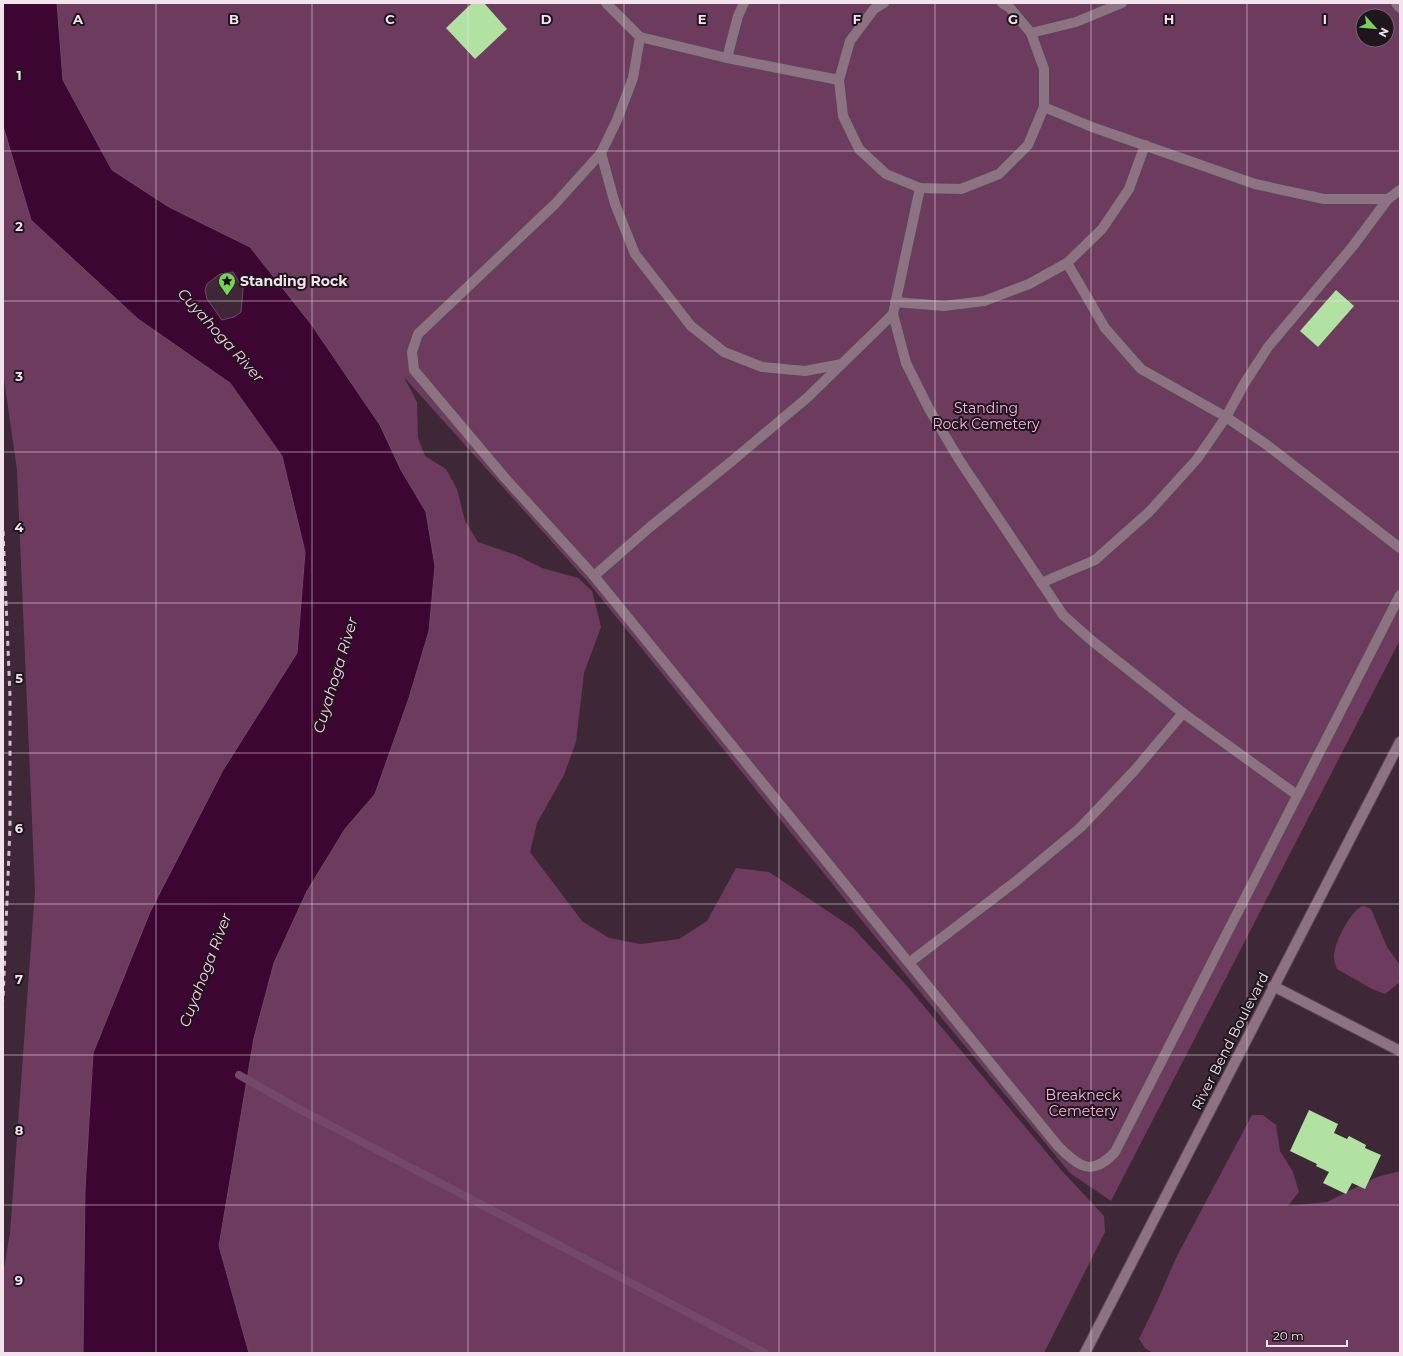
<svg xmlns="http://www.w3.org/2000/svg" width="1403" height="1356" viewBox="0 0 1403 1356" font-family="Montserrat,sans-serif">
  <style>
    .green { fill: #6d3b5e; fill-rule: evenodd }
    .water { fill: #3d0531; stroke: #734869; fill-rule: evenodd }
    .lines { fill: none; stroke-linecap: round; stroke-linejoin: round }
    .stream { stroke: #734869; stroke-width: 8 }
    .building { fill: #b2e2a2 }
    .lane-casing { stroke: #5a4855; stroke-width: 12 }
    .street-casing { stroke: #5a4855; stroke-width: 12 }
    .lane { stroke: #8c7283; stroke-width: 10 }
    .street { stroke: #8c7283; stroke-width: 10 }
    .rail { stroke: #d0bfca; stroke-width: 3; stroke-dasharray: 5 5; stroke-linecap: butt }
    .grid { fill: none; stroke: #f2e3ed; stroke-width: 1; stroke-opacity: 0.55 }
    .labels { text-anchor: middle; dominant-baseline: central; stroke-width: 4; stroke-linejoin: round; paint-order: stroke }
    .poi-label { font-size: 14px; font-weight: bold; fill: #f2e3ed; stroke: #1f151c; text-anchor: start }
    .park-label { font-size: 14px; fill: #fdb5e6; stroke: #1f151c }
    .street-label { font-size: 14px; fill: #f2e3ed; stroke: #1f151c }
    .water-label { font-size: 15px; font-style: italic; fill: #ffc8ed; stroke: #1f151c }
    .grid-label { font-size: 13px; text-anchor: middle; font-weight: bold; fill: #f2e3ed; stroke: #1f151c; stroke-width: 4; stroke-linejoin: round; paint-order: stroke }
  </style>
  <rect width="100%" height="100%" fill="#3e2837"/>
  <g class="green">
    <path d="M57,3H1400V640L1111,1201L1070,1173L902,970L588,582L404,377L417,402L418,438L425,456L446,469L457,489L465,521L478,542L516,555L542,568L578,578L592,591L601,627L584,673L576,742L564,775L537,823L530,852L582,921L609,938L641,944L679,939L707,921L736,868L769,872L853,928L907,986L1062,1171L1104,1216L1105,1232L1044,1353H249L219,1246L254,1038L274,963L307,891L345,829L375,794L409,698L429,631L435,566L426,512L311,324L250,247L169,207L112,170L63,80ZM1363,16H1387V40H1363Z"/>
    <polygon points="3,126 31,220 138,319 230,383 282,456 305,552 297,653 223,770 93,1053 85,1189 83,1353 3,1353 3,1274 10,1233 35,891 17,470 3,372"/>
    <path d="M1364,906L1371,909L1387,947L1400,965V982L1385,994L1372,989L1337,969C1336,966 1334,961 1334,957C1333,945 1352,907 1364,906Z"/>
    <polygon points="1252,1115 1263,1115 1276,1125 1280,1151 1293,1172 1299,1192 1288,1206 1327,1202 1377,1177 1400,1171 1400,1353 1153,1353 1145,1348 1139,1339 1156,1304 1177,1256"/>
  </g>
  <path class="water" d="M3,3H57L63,80L112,170L169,207L250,247L311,324L380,425L401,470L426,512L435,566L429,631L409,698L375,794L345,829L307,891L274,963L254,1038L219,1246L249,1353H83L85,1189L93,1053L150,912L223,770L297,653L305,552L282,456L230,383L138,319L31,220L3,126ZM233,272L243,289L241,312L234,317L222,320L207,299L205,290L207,284L220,274Z"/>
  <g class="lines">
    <polyline class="stream" points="239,1075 299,1109 765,1353"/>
  </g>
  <g class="building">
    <polygon points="472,3 484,3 507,29 475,59 446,28"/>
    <polygon points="1336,290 1354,306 1318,347 1300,331"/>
    <polygon points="1309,1110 1338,1124 1334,1133 1347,1139 1349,1136 1366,1145 1365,1148 1381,1155 1365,1189 1352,1183 1346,1194 1323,1183 1329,1172 1316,1166 1317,1164 1290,1151"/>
  </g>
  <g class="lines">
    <g class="lane-casing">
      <g id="lane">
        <polyline points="606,3 640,37 633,78 617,120 601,153 555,204 418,334 412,352 414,370 505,478 594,576 650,527 732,461 808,397 893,314 920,188"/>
        <polyline points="884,3 874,9 850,41 839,80 843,116 859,149 886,174 920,188 961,189 999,174 1028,145 1044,107 1044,69 1031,33 1010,8 1002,3"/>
        <polyline points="1396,3 1400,8"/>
        <polyline points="1031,33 1076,22 1122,3"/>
        <polyline points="640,37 727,58 839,80"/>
        <polyline points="727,58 738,16 744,3"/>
        <polyline points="1044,107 1092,127 1255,184 1324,199 1388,199"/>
        <polyline points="601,153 615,204 635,254 691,326 724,352 762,367 805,371 842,364"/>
        <polyline points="1067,263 1105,328 1141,369 1226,417 1267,445 1400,548"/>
        <polyline points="895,302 944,306 984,301 1029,284 1067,263 1102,229 1129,189 1145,145"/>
        <polyline points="893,314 906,363 929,409 960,461 1063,615 1091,640 1183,713 1297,795"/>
        <path d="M594,576L1058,1146C1079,1167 1092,1177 1115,1152L1400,595"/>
        <polyline points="1041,583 1095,560 1149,512 1197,459 1226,417 1244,384 1268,347 1353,246 1388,199 1400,190"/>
        <polyline points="910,962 1015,882 1081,827 1134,771 1183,713"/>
      </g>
    </g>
    <g class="street-casing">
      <g id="street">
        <polyline points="1273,986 1400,1051"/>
        <polyline points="1085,1353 1400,742"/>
      </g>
    </g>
    <use href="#lane" class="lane"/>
    <use href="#street" class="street"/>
    <polyline class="rail" points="3,531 10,696 10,826 3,1001"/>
  </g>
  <path class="grid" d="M156,3V1353M312,3V1353M468,3V1353M624,3V1353M779,3V1353M935,3V1353M1091,3V1353M1247,3V1353M3,151H1400M3,301H1400M3,452H1400M3,603H1400M3,753H1400M3,904H1400M3,1055H1400M3,1205H1400"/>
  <defs>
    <g id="sight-pin" transform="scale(0.9)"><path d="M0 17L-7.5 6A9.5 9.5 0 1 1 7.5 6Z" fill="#78d158" stroke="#1f151c"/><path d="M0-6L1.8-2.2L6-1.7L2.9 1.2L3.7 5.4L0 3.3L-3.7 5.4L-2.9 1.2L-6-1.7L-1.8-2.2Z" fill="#111"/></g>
  </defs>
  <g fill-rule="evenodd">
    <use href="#sight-pin" x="227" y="281"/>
  </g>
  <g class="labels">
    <g class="poi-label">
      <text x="240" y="281">Standing Rock</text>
    </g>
    <g class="park-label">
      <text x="986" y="408">Standing<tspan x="986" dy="16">Rock Cemetery</tspan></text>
      <text x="1083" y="1095">Breakneck<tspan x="1083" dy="16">Cemetery</tspan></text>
    </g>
    <g class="street-label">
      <text transform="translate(1230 1041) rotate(-63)">River Bend Boulevard</text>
    </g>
    <g class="water-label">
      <text transform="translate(221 335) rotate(48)">Cuyahoga River</text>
      <text transform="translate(335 675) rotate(-73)">Cuyahoga River</text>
      <text transform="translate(205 970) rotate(-69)">Cuyahoga River</text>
    </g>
  </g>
  <g class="grid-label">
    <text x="78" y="24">A</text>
    <text x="234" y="24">B</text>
    <text x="390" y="24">C</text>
    <text x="546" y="24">D</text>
    <text x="702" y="24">E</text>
    <text x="857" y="24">F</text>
    <text x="1013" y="24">G</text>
    <text x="1169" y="24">H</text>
    <text x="1325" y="24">I</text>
    <text x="19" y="80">1</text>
    <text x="19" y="231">2</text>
    <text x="19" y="381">3</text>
    <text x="19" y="532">4</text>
    <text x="19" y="683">5</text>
    <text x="19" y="833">6</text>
    <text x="19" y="984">7</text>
    <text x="19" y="1135">8</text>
    <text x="19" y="1285">9</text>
  </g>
  <rect width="1403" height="1356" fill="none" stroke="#f2e3ed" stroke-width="8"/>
  <g transform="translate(1375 28) rotate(117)"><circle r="19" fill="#1f151c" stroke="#736770"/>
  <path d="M0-3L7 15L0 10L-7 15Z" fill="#78d158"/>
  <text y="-6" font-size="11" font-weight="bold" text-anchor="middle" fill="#f2e3ed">N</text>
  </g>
  <path d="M1267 1340v6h80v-6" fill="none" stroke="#f2e3ed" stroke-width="2"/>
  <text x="1273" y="1340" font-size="12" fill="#f2e3ed" stroke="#1f151c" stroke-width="3" paint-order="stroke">20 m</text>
</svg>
